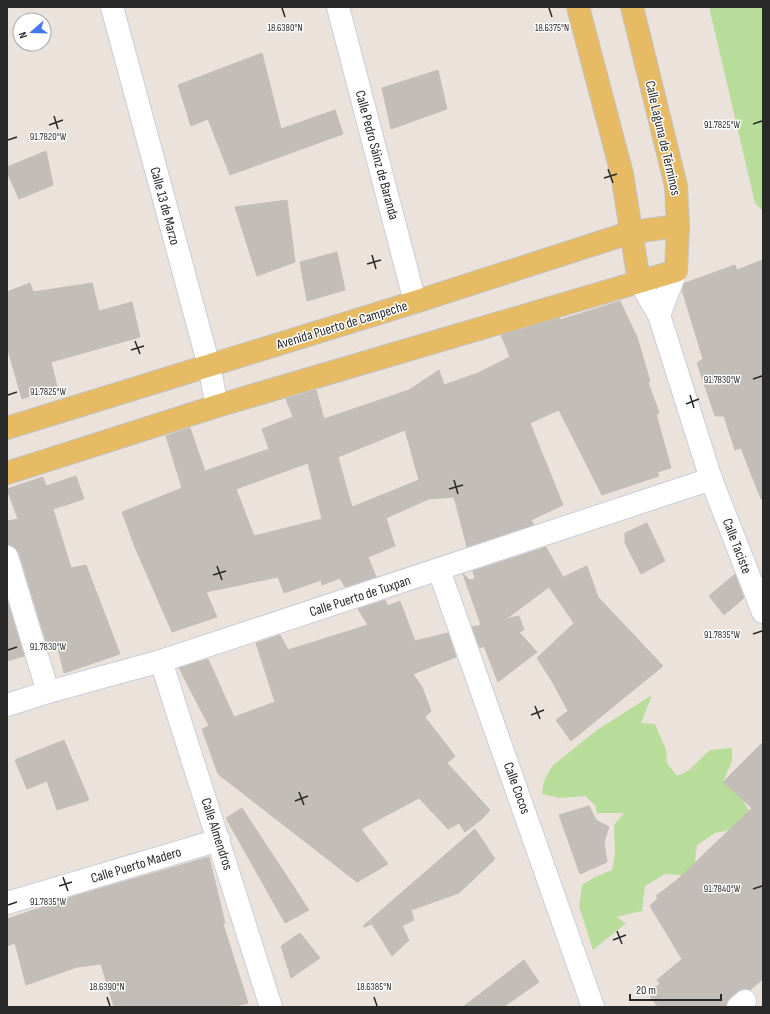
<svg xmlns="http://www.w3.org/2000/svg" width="770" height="1014" viewBox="0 0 770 1014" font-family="'Sofia Sans Condensed',sans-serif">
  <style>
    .green { fill: #b8dd9b }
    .building { fill: #c3bdb7; stroke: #c5beb5; fill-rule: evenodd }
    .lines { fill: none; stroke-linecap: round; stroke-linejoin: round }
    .minor-casing { stroke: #caceda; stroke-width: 24 }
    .major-casing { stroke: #c3c3c3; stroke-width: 24 }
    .minor { stroke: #fff; stroke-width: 22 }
    .major { stroke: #e6bb64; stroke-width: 22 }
    .ticks { fill: none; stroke: #292929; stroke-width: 1.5 }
    .labels { text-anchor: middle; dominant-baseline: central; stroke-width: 3; stroke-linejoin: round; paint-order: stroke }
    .street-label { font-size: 14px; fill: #292929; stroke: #fff }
    .ticks-label { font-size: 10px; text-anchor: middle; fill: #292929; stroke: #fff; stroke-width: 3; stroke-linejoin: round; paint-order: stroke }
  </style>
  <rect width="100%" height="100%" fill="#eae2db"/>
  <g class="green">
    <polygon points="709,7 763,7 763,211 755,203"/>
    <polygon points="652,695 641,723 655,724 666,750 667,763 677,776 689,770 710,750 732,748 732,761 723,782 727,785 751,783 736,788 749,811 739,828 715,833 697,845 694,867 681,875 665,874 645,886 642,911 616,917 626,923 593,950 579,906 582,885 595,877 612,870 615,853 614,825 624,813 597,813 595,805 585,796 560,798 542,794 544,781 552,766 597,730"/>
  </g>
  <g class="building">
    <polygon points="262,53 281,129 335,110 343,134 230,175 208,119 191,126 178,85"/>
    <polygon points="438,70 447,109 391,129 382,88"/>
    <polygon points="46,151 53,185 19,199 7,172 7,167"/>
    <polygon points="287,200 295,262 257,276 235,207"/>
    <polygon points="337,252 345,290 307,301 300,262"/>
    <polygon points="763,260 763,499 761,499 741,448 735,450 724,416 715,416 697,363 703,359 682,290 685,283 735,265 737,270"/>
    <polygon points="30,283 33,292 92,283 99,311 132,302 140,337 51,362 57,386 22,399 7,347 7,292"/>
    <path d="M620,301L637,337L650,381L648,382L659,413L656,414L671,468L657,472L659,476L602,495L559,410L530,423L563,505L531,520L534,525L467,547L454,497L429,499L386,518L395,546L368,557L376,577L345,587L340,578L322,585L321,580L284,593L278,577L206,592L217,617L172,632L134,545L122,512L182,488L166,436L190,428L205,471L269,449L262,429L293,417L286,399L316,390L324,419L409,390L439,370L444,385L478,373L510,357L501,335L560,318V320ZM405,430L419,480L352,507L338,457ZM308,463L322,519L254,536L236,489Z"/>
    <polygon points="76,476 84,499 53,509 71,568 86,565 120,654 64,673 57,644 48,648 19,553 15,548 7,545 7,521 18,519 7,489 43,477 46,486"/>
    <polygon points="647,523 665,561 641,574 625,543 625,533"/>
    <polygon points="546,547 563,577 561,578 587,566 598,597 663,666 571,741 556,720 568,711 552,681 537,658 574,623 549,587 506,619 519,616 524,630 519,632 537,652 498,682 484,646 480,648 472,627 481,625 463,574 470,580 475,579 473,571"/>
    <polygon points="735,574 744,598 724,615 709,596"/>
    <polygon points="7,600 24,656 7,661"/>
    <polygon points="385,600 388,606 400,601 415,641 448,633 456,657 413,674 422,687 431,711 425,717 455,756 447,763 490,810 482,819 465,832 459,823 448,829 419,798 361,829 388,864 357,882 218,774 202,729 209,726 179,668 208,659 234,717 275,702 256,643 280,635 288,650 368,625 358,609"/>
    <polygon points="64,740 89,800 57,810 47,781 27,789 15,760"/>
    <polygon points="763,742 763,979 750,990 743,989 737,992 730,998 726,1007 658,1007 647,992 660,984 657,980 682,959 650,906 658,898 656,896 677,880 752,808 723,782"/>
    <polygon points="589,806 596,820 609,827 604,842 607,862 580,874 559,815"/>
    <polygon points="242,808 309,910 285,923 226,818"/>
    <polygon points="475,829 495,859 459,893 411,910 414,920 402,926 409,940 392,956 372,924 364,927 363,926"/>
    <polygon points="209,857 225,923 223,924 248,1003 233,1007 114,1007 101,964 77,967 26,985 15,943 7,946 7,919 78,895"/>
    <polygon points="300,933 320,958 291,978 281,946"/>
    <polygon points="524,960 539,982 503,1007 463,1007"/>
  </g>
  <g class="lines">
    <g class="minor-casing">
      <g id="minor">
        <polyline points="112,7 209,366 217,406"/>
        <polyline points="338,7 415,302"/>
        <polyline points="639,281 659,315 711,479 763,612"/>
        <polyline points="659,315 676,271"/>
        <polyline points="7,557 48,692"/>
        <polyline points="439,570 593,1007"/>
        <polyline points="161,661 271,1007"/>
        <polyline points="7,705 48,692 161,661 711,479"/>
        <polyline points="7,903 219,840"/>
        <polyline points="738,1007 745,1001"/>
      </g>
    </g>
    <g class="major-casing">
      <g id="major">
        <polyline points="578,7 622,174 639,281"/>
        <polyline points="7,428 415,302 632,232 678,226"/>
        <polyline points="7,473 217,406 676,271 678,226 676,186 632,7"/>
      </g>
    </g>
    <use href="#minor" class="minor"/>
    <use href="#major" class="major"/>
  </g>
  <path class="ticks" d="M282,8L285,17M549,8L552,17M54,116L58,129M753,124L762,121M49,125L63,120M8,140L17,137M608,169L613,183M604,178L617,174M372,255L376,269M367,264L381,260M135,341L140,354M131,350L144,346M753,379L762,376M8,395L17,392M690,395L694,408M686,404L699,399M454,480L458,494M449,489L463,485M217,566L222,580M213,575L226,571M753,634L762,631M8,650L17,647M535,706L540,719M531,715L544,710M299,792L304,805M295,801L308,796M63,877L68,891M59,886L72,882M753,889L762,886M8,905L17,902M617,931L622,944M613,940L626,935M107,997L110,1006M374,997L377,1006"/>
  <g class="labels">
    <g class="street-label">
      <text transform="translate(663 138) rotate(77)">Calle Laguna de Términos</text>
      <text transform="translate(377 155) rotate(75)">Calle Pedro Sáinz de Baranda</text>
      <text transform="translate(165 206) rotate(75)">Calle 13 de Marzo</text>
      <text transform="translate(342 325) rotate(-17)">Avenida Puerto de Campeche</text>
      <text transform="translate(737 546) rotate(69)">Calle Taciste</text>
      <text transform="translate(360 596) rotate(-18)">Calle Puerto de Tuxpan</text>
      <text transform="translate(517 788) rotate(70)">Calle Cocos</text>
      <text transform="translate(217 834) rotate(72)">Calle Almendros</text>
      <text transform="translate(136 865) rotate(-17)">Calle Puerto Madero</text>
    </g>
  </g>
  <g class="ticks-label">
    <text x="285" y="31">18.6380°N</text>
    <text x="552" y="31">18.6375°N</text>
    <text x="722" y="128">91.7825°W</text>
    <text x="48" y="140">91.7820°W</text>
    <text x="722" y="383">91.7830°W</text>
    <text x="48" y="395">91.7825°W</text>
    <text x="722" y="638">91.7835°W</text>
    <text x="48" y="650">91.7830°W</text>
    <text x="722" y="892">91.7840°W</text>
    <text x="48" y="905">91.7835°W</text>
    <text x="107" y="990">18.6390°N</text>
    <text x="374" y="990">18.6385°N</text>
  </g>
  <rect width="770" height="1014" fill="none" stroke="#292929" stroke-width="16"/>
  <g transform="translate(32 32) rotate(250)"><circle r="19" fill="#ffffff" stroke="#a9a9a9"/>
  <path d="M0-3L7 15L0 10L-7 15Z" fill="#4676ed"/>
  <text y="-6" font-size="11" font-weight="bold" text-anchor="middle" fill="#292929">N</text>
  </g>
  <path d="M630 994v6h91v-6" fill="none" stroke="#292929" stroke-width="2"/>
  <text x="636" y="994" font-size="12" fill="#292929" stroke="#ffffff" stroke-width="3" paint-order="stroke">20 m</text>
</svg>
